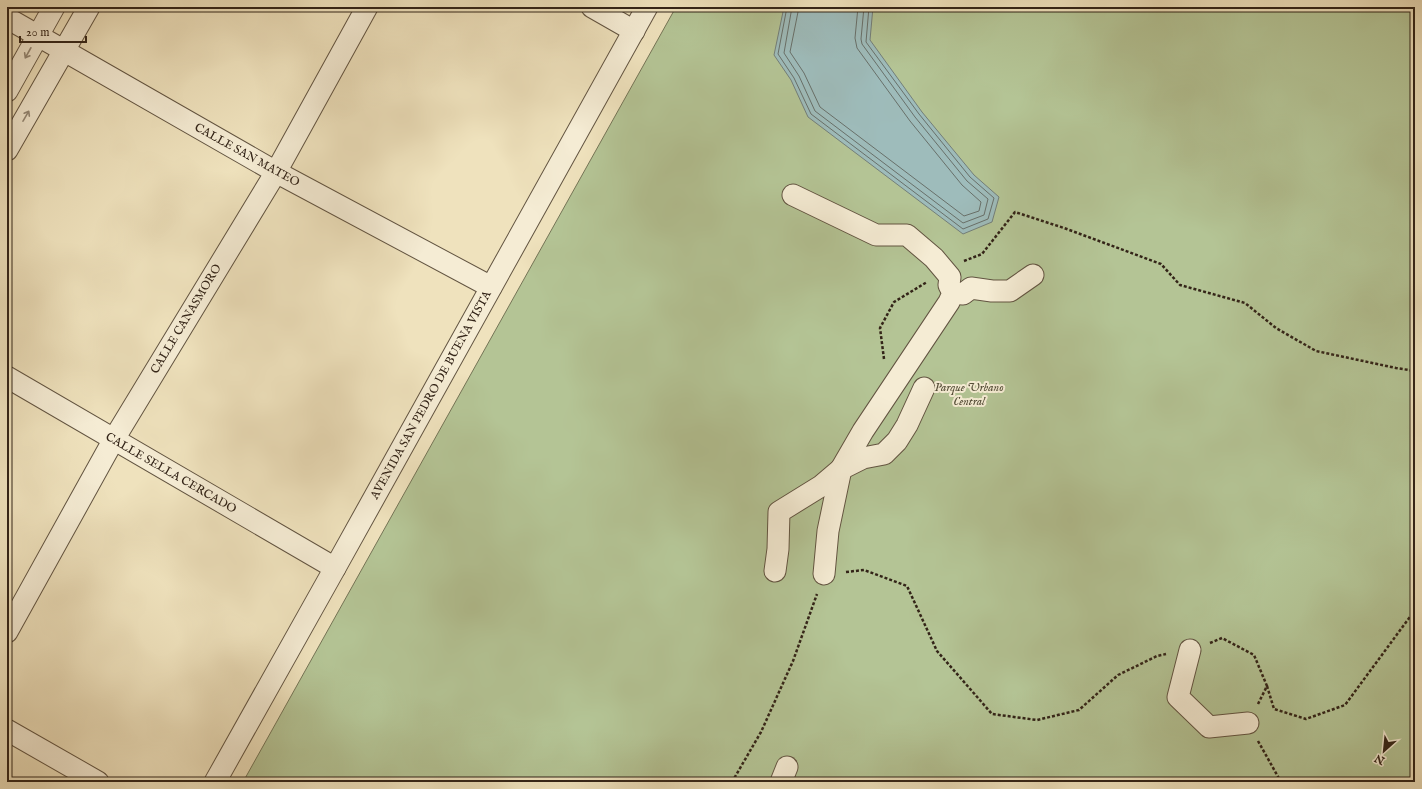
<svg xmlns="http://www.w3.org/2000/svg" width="1422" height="789" viewBox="0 0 1422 789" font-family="'IM FELL English',serif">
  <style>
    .green { fill: #b4c495; stroke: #747456 }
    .water { fill: #9ebcbb; stroke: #737f7a }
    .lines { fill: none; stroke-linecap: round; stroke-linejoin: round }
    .shore { stroke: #68706a; stroke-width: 1 }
    .street-casing { stroke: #625441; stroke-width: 23 }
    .path { stroke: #332418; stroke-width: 2.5; stroke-dasharray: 3 2; stroke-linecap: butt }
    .street { stroke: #f5ecd4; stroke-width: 21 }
    .oneway { stroke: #948876 }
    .labels { text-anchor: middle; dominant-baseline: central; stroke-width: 4; stroke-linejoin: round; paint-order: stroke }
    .street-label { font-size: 12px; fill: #332418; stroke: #f5ecd4 }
    .park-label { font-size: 12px; font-style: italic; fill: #534c37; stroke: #f5ecd4 }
  </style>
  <rect width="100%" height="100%" fill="#efe2bd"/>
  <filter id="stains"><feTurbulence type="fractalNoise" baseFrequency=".005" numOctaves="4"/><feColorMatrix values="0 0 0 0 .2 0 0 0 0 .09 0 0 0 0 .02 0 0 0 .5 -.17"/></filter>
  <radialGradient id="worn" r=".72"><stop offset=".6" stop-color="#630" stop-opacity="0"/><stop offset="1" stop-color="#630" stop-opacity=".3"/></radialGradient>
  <polygon class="green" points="676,7 1415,7 1415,782 243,782"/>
  <polygon class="water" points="784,7 873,7 870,40 922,112 974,175 999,197 992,222 963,234 808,117 791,80 774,55"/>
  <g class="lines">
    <g class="shore">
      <polyline points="787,7 778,54 794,78 811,114 963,229 988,219 994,198 970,177 919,114 866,42 869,7"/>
      <polyline points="792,7 784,53 799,76 815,111 963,223 984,215 988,199 967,181 915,117 862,44 861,39 864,7"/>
      <polyline points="799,7 790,52 804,73 820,107 964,216 979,211 981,202 962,185 910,121 857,48 855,38 858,7"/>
    </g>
    <g class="street-casing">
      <g id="street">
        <polyline points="592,7 634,31"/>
        <polyline points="7,18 276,172 491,287"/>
        <polyline points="7,91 54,7"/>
        <polyline points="7,150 89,7"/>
        <polyline points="793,195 876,235 907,235 934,258 950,277 949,285 953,293 949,302 863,431 841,469 828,531 824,574"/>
        <polyline points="953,293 963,294 971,288 992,291 1010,291 1033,275"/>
        <polyline points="7,377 335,568"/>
        <polyline points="775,571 778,549 779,512 821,486 841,469 863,458 884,454 897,441 907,425 924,388"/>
        <polyline points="7,632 114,439 276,172 367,7"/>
        <polyline points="1190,650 1178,697 1209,727 1248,723"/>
        <polyline points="7,730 98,782"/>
        <polyline points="215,782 335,568 647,7"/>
        <polyline points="781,782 787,767"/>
      </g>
    </g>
    <g class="path">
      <polyline points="964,261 982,254 1015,212 1064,228 1161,264 1180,285 1245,303 1276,328 1316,351 1396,368 1415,371"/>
      <polyline points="884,359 880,328 894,302 927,282"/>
      <polyline points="846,572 864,570 907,586 937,651 992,714 1037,720 1079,710 1118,675 1157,656 1166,654"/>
      <polyline points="1210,643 1222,638 1254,655 1267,686 1258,704"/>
      <polyline points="1267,686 1274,709 1306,719 1345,705 1415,610"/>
      <polyline points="1258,741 1281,782"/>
      <polyline points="732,782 761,732 793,661 817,594"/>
    </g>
    <use href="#street" class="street"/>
  </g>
  <defs><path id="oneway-shaft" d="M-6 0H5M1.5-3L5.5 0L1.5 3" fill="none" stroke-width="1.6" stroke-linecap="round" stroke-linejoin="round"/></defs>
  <g class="oneway">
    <use href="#oneway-shaft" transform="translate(28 53) rotate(119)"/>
    <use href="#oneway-shaft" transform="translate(26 116) rotate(-60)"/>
  </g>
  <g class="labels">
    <g class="street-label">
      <text transform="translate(247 155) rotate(29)">CALLE SAN MATEO</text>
      <text transform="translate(186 319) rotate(-59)">CALLE CANASMORO</text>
      <text transform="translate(431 395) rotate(-61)">AVENIDA SAN PEDRO DE BUENA VISTA</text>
      <text transform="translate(171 473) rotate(30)">CALLE SELLA CERCADO</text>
    </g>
    <g class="park-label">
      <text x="969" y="387">Parque Urbano<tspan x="969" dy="14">Central</tspan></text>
    </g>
  </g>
  <rect width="1422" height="789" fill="none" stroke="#efe2bd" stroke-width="24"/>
  <rect x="8" y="8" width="1406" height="773" fill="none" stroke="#332418" stroke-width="2"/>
  <rect x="12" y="12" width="1398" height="765" fill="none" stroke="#332418"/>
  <g transform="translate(1384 751) rotate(207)" stroke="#f5ecd4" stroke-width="3" paint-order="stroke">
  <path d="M0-3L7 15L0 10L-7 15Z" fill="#332418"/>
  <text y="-6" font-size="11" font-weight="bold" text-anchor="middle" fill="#332418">N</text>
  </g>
  <path d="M20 36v6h66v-6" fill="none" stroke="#332418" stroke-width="2"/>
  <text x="26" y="36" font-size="12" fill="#332418" stroke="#f5ecd4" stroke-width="3" paint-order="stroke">20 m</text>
  <rect width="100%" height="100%" filter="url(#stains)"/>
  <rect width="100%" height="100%" fill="url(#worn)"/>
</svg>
